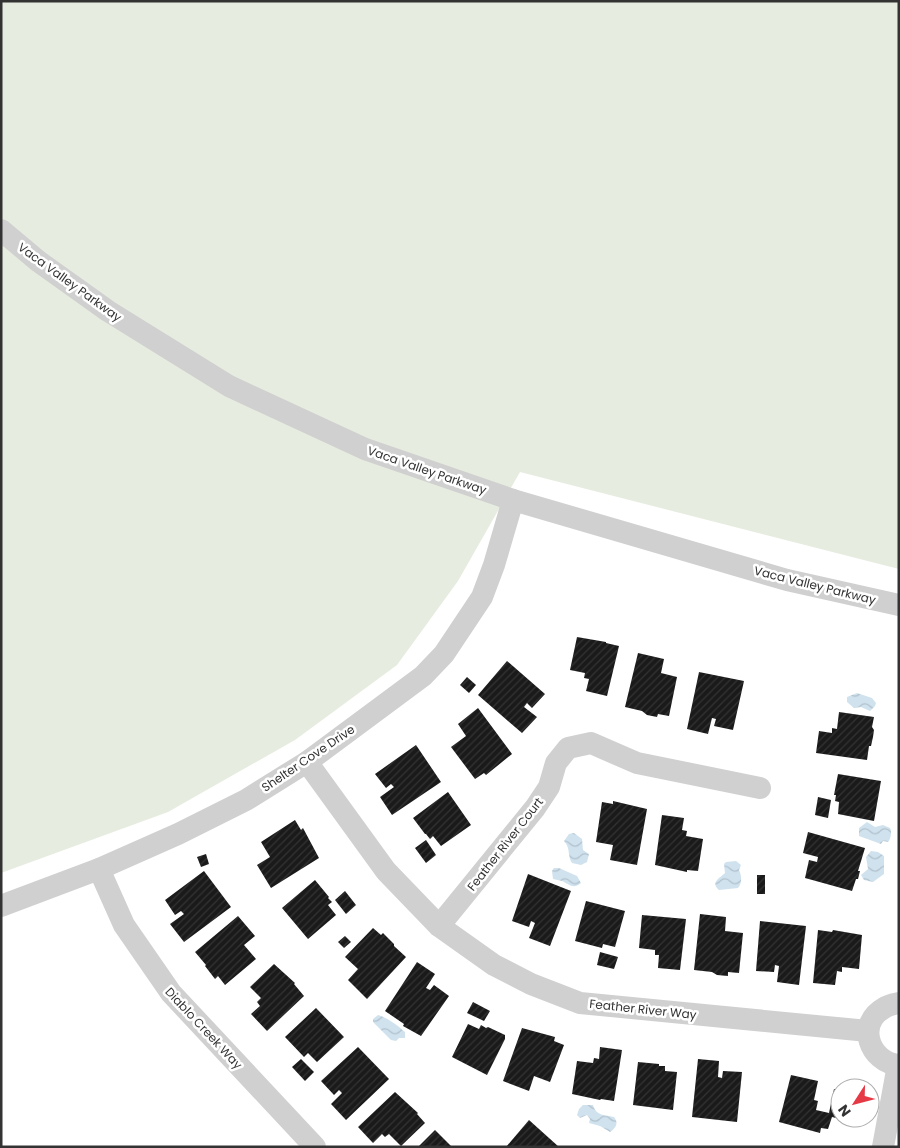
<svg xmlns="http://www.w3.org/2000/svg" width="900" height="1148" viewBox="0 0 900 1148" font-family="Poppins,sans-serif">
  <style>
    .grass { fill: #e6ecdf }
    .water { fill: url(#water-waves) }
    .building { fill: url(#building-hatch) }
    .lines { fill: none; stroke-linecap: round; stroke-linejoin: round }
    .minor { stroke: #d0d0d0; stroke-width: 22 }
    .labels { text-anchor: middle; dominant-baseline: central; stroke-width: 5; stroke-linejoin: round; paint-order: stroke }
    .street-label { font-size: 12px; fill: #333; stroke: #fff }
  </style>
  <defs>
    <pattern id="water-waves" width="16" height="10" patternUnits="userSpaceOnUse" patternTransform="scale(1.25)"><rect width="16" height="10" fill="#cfe2ee"/><path d="M0 5q4-4 8 0t8 0" fill="none" stroke="#b2c2cd"/></pattern>
    <pattern id="building-hatch" width="6" height="6" patternUnits="userSpaceOnUse" patternTransform="scale(1.25)"><rect width="6" height="6" fill="#1a1a1a"/><path d="M-1 1l2-2M0 6l6-6M5 7l2-2" fill="none" stroke="#333"/></pattern>
  </defs>
  <rect width="100%" height="100%" fill="#fff"/>
  <polygon class="grass" points="1,1 899,1 899,569 520,472 458,581 397,665 295,740 168,812 1,873"/>
  <g class="water">
    <polygon points="857,693 872,698 876,703 875,706 870,711 861,707 854,708 847,702 847,697"/>
    <path d="M867,822L875,827L883,825L890,828C892,831 891,839 888,842L883,841L881,844L859,836V828Z"/>
    <path d="M574,833L582,839L583,850L589,854L587,862L581,865L572,863C567,856 571,848 564,841L569,834Z"/>
    <polygon points="871,851 878,852 884,856 884,874 873,882 864,880 861,875 868,869 866,857"/>
    <path d="M736,861L741,865L739,870C742,876 742,884 738,888L719,890C710,882 720,878 725,873L724,864L726,862Z"/>
    <path d="M554,868H559L577,876L581,883C573,890 569,884 562,881C559,880 556,880 553,879L552,871Z"/>
    <path d="M378,1015C388,1018 397,1025 405,1032V1038H399L396,1041L391,1040L373,1022V1019Z"/>
    <path d="M583,1105H593C596,1116 605,1115 614,1117C619,1123 616,1128 610,1132L600,1126L589,1123L590,1119L587,1115L580,1118L577,1115L579,1109Z"/>
  </g>
  <g class="building">
    <polygon points="577,637 606,642 606,643 619,646 607,696 586,691 589,679 584,678 585,673 570,670"/>
    <polygon points="638,653 664,659 661,673 677,677 669,716 658,714 657,717 647,715 642,711 625,707"/>
    <polygon points="507,661 545,694 532,708 527,703 524,707 537,717 522,733 478,695"/>
    <polygon points="699,672 744,681 733,730 714,726 716,719 712,718 708,734 687,729"/>
    <polygon points="467,677 476,685 469,693 460,685"/>
    <polygon points="478,708 512,754 486,775 484,773 475,779 451,747 466,736 458,724"/>
    <polygon points="839,712 874,717 872,727 874,730 873,737 871,746 869,746 867,760 816,753 819,731 832,733 832,728 837,729"/>
    <polygon points="416,745 441,782 392,815 380,797 394,787 391,784 386,788 375,774"/>
    <polygon points="838,774 881,781 874,821 838,814 839,802 835,801 836,795 834,795"/>
    <polygon points="448,792 471,825 441,846 433,836 430,839 426,834 425,834 413,818"/>
    <polygon points="818,797 831,800 828,818 815,815"/>
    <polygon points="613,801 647,809 637,865 610,860 613,845 596,842 602,802 613,804"/>
    <polygon points="662,815 684,818 682,830 687,831 686,836 703,839 698,871 687,870 687,872 655,865"/>
    <polygon points="295,820 301,830 303,828 319,858 271,888 257,865 270,857 261,842"/>
    <polygon points="808,832 865,848 858,871 860,871 858,879 856,879 852,891 805,878 809,860 817,862 818,857 803,853"/>
    <polygon points="426,840 436,855 426,863 415,848"/>
    <polygon points="206,854 209,864 201,867 197,857"/>
    <polygon points="204,871 231,907 184,942 170,924 184,914 181,911 175,915 165,900"/>
    <polygon points="528,874 571,891 550,946 529,938 535,923 531,921 529,927 512,921"/>
    <rect x="757" y="875" width="8" height="19"/>
    <polygon points="315,880 329,897 328,898 332,902 328,905 336,915 308,939 282,908"/>
    <polygon points="345,891 356,905 346,914 335,900"/>
    <polygon points="586,901 625,911 615,947 603,944 602,948 575,941"/>
    <polygon points="700,914 726,917 725,931 743,933 739,973 728,972 728,976 717,975 712,972 694,970"/>
    <polygon points="642,915 686,919 680,970 658,968 659,955 655,955 655,950 639,948"/>
    <polygon points="238,916 255,936 244,945 256,959 225,985 218,976 215,979 205,966 206,965 195,952"/>
    <polygon points="760,921 806,926 799,985 777,982 779,966 775,965 774,972 756,971"/>
    <polygon points="373,928 381,935 383,933 394,944 394,946 406,957 367,999 348,980 358,969 345,957"/>
    <polygon points="818,930 832,932 833,930 862,935 859,969 842,967 842,972 837,971 835,985 813,983"/>
    <polygon points="345,936 351,942 344,948 338,942"/>
    <polygon points="600,952 618,957 614,969 597,965"/>
    <polygon points="417,962 435,974 426,988 430,990 434,985 449,996 421,1036 403,1026 404,1024 385,1011"/>
    <polygon points="274,964 295,983 294,984 304,996 267,1031 251,1014 260,1006 257,1002 261,998 250,987"/>
    <polygon points="473,1002 490,1011 484,1021 467,1013"/>
    <polygon points="316,1008 344,1037 317,1062 308,1053 304,1057 285,1037"/>
    <polygon points="468,1024 479,1029 481,1025 486,1028 488,1027 505,1035 505,1039 487,1075 452,1057"/>
    <polygon points="522,1028 555,1037 554,1041 564,1045 550,1082 534,1076 529,1091 503,1081"/>
    <polygon points="358,1047 389,1079 346,1120 331,1104 342,1093 339,1090 334,1095 321,1081"/>
    <polygon points="600,1047 622,1050 614,1101 601,1099 600,1100 572,1094 577,1061 593,1063 594,1058 599,1059"/>
    <polygon points="301,1059 314,1072 305,1081 292,1067"/>
    <polygon points="698,1059 719,1061 718,1077 722,1078 723,1071 742,1072 737,1122 692,1117"/>
    <polygon points="638,1062 659,1064 659,1066 665,1066 665,1071 677,1072 673,1110 633,1105"/>
    <polygon points="791,1075 818,1081 814,1100 818,1101 816,1110 829,1113 834,1089 840,1091 840,1119 832,1117 828,1129 821,1128 820,1133 779,1122"/>
    <polygon points="395,1092 418,1113 417,1114 425,1123 401,1146 389,1134 385,1137 382,1134 373,1143 358,1127"/>
    <polygon points="529,1120 559,1147 506,1147"/>
    <polygon points="435,1130 452,1147 418,1147"/>
  </g>
  <g class="lines">
    <g class="minor">
      <polyline points="1,230 38,261 108,311 229,386 365,449 513,500 787,580 899,605"/>
      <polyline points="307,762 386,871 439,926 494,965 531,984 580,1003 868,1031"/>
      <polyline points="99,869 124,925 171,993 315,1147"/>
      <polyline points="1,906 99,869 178,834 246,800 307,762 423,676 444,654 482,597 494,565 513,500"/>
      <polyline points="439,926 535,808 549,787 556,763 568,748 591,743 637,763 760,788"/>
      <path d="M899,1003C894,1004 888,1005 884,1008C856,1024 869,1062 899,1065"/>
      <polyline points="883,1147 898,1065"/>
    </g>
  </g>
  <g class="labels">
    <g class="street-label">
      <text transform="translate(70 282) rotate(36)">Vaca Valley Parkway</text>
      <text transform="translate(427 470) rotate(19)">Vaca Valley Parkway</text>
      <text transform="translate(815 585) rotate(14)">Vaca Valley Parkway</text>
      <text transform="translate(308 758) rotate(-34)">Shelter Cove Drive</text>
      <text transform="translate(505 844) rotate(-52)">Feather River Court</text>
      <text transform="translate(643 1009) rotate(6)">Feather River Way</text>
      <text transform="translate(204 1028) rotate(47)">Diablo Creek Way</text>
    </g>
  </g>
  <rect width="900" height="1148" fill="none" stroke="#333333" stroke-width="5"/>
  <g transform="translate(855 1103) rotate(234)"><circle r="24" fill="#ffffff" stroke="#adadad"/>
  <path d="M0-4L9 19L0 12L-9 19Z" fill="#e63946"/>
  <text y="-8" font-size="14" font-weight="bold" text-anchor="middle" fill="#333333">N</text>
  </g>
</svg>
